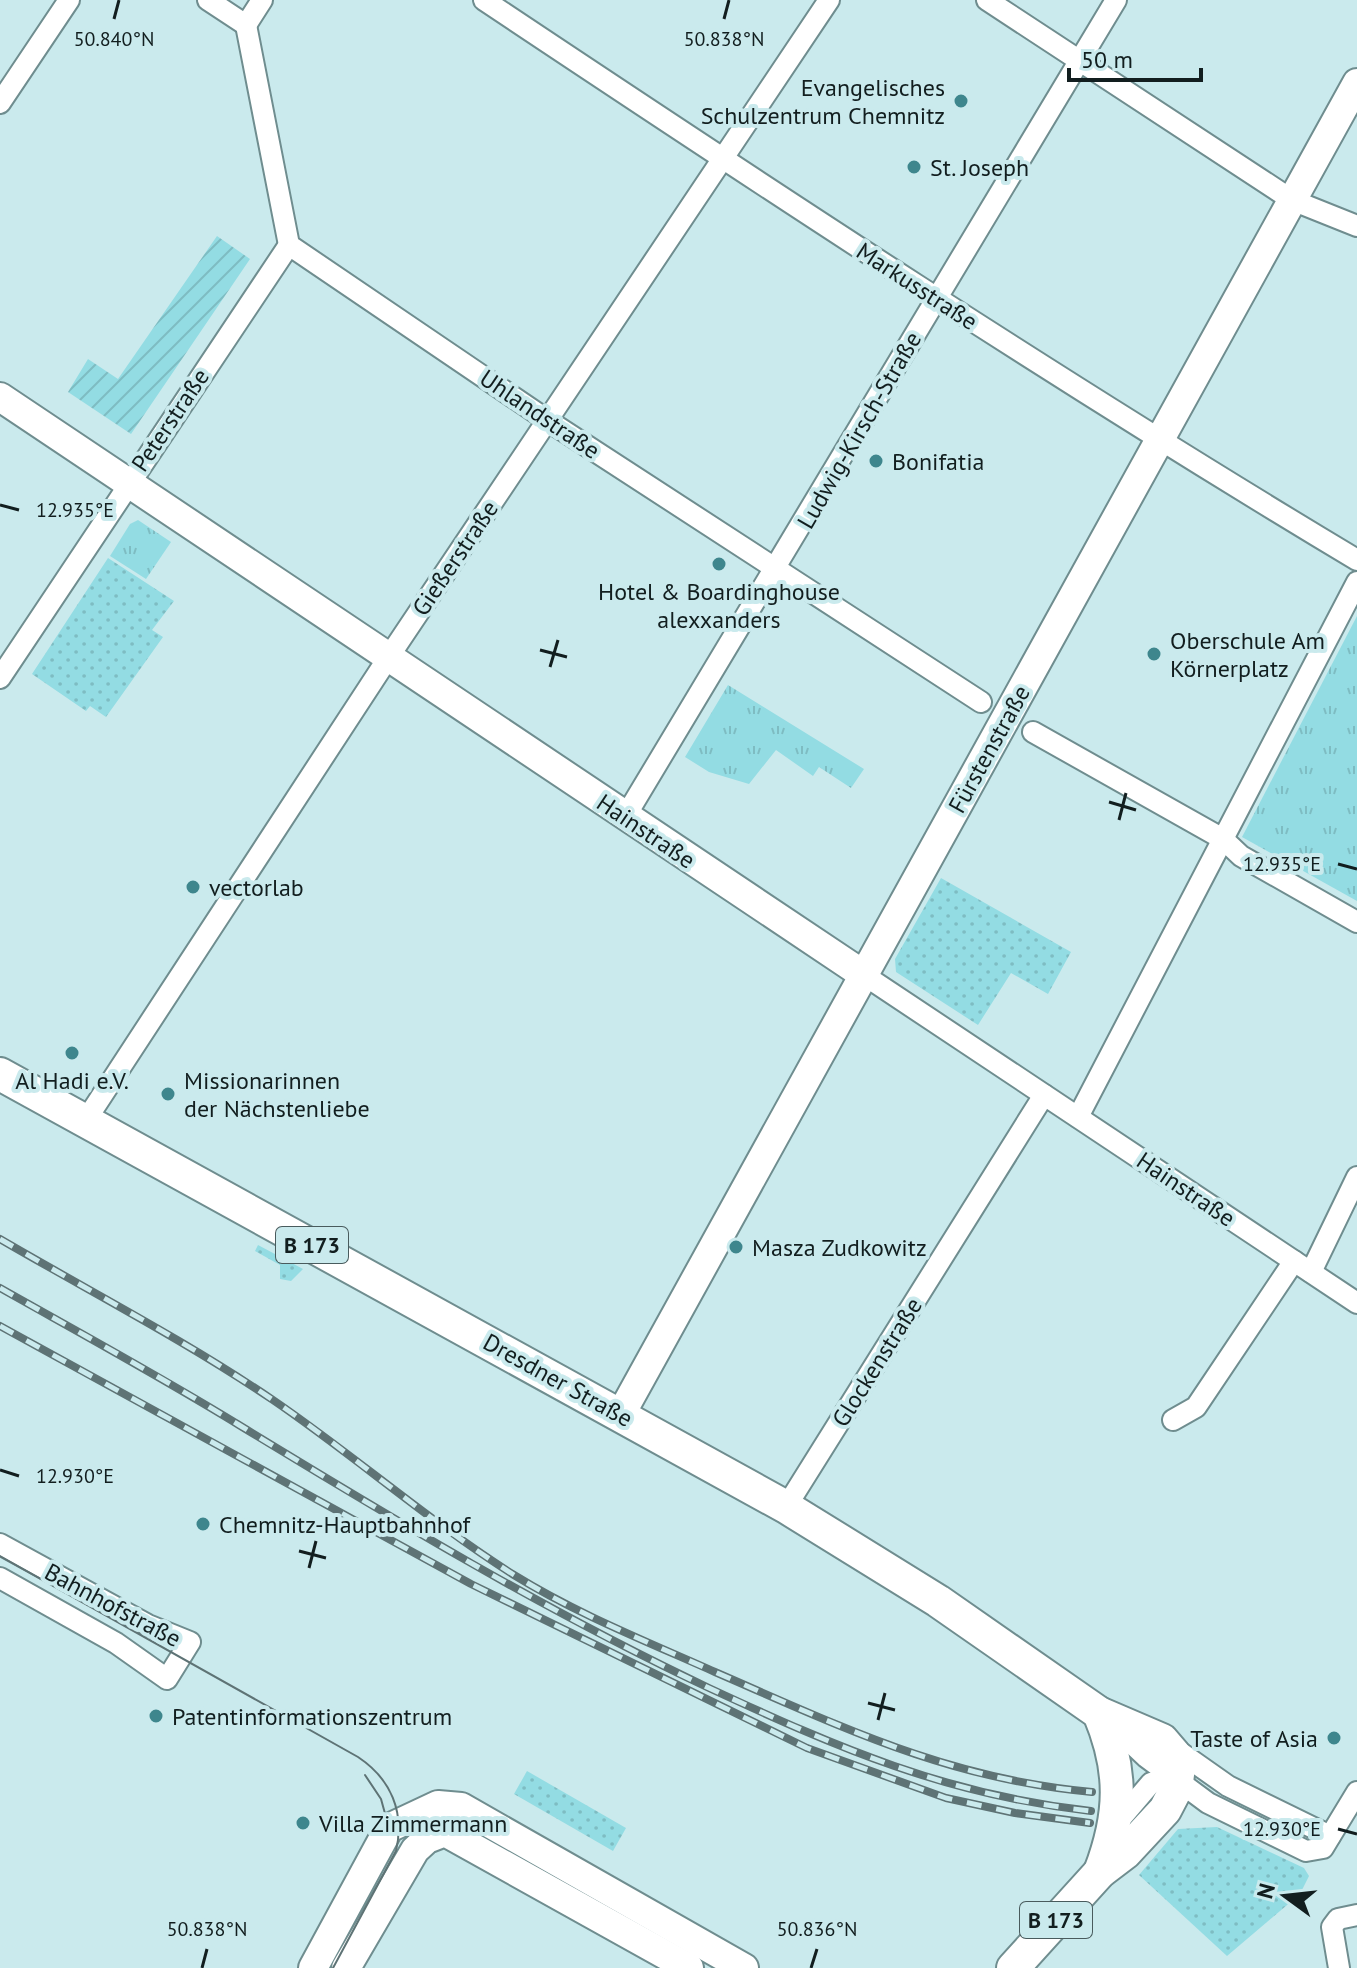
<svg xmlns="http://www.w3.org/2000/svg" width="1357" height="1968" viewBox="0 0 1357 1968" font-family="'PT Sans',sans-serif">
  <style>
    .grass { fill: url(#grass-dots) }
    .park { fill: url(#park-tufts) }
    .garden { fill: url(#garden-furrows) }
    .lines { fill: none; stroke-linecap: round; stroke-linejoin: round }
    .street-casing { stroke: #6f8d8f; stroke-width: 24 }
    .secondary-casing { stroke: #6f8d8f; stroke-width: 32 }
    .primary-casing { stroke: #6f8d8f; stroke-width: 36 }
    .street { stroke: #fff; stroke-width: 20 }
    .secondary { stroke: #fff; stroke-width: 28 }
    .primary { stroke: #fff; stroke-width: 32 }
    .tram { stroke: #5e7375; stroke-width: 2 }
    .rail-casing { stroke: #5e7375; stroke-width: 8 }
    .rail { stroke: #caeaed; stroke-width: 5; stroke-dasharray: 15; stroke-linecap: butt }
    .ticks { fill: none; stroke: #121e1f; stroke-width: 3 }
    .poi-dot { fill: #3e868d; stroke: #caeaed; stroke-width: 3 }
    .labels { text-anchor: middle; dominant-baseline: central; stroke-width: 8; stroke-linejoin: round; paint-order: stroke }
    .shield { fill: #caeaed; stroke: #495b5d; stroke-width: 2 }
    .shield-label { font-size: 22px; font-weight: bold; fill: #121e1f }
    .poi-label { font-size: 24px; fill: #121e1f; stroke: #caeaed; text-anchor: start }
    .street-label { font-size: 24px; fill: #121e1f; stroke: #caeaed }
    .ticks-label { font-size: 20px; text-anchor: middle; fill: #121e1f; stroke: #caeaed; stroke-width: 8; stroke-linejoin: round; paint-order: stroke }
  </style>
  <defs>
    <pattern id="grass-dots" width="8" height="8" patternUnits="userSpaceOnUse" patternTransform="scale(2)"><rect width="8" height="8" fill="#93dce3"/><path d="M2 2h.1M6 6h.1" fill="none" stroke="#7ebcc2" stroke-width="1.8" stroke-linecap="round"/></pattern>
    <pattern id="park-tufts" width="24" height="20" patternUnits="userSpaceOnUse" patternTransform="scale(2)"><rect width="24" height="20" fill="#93dce3"/><path d="M3 7l-1-3M5 7V3M7 7l1-3M15 17l-1-3M17 17v-4M19 17l1-3" fill="none" stroke="#7ebcc2"/></pattern>
    <pattern id="garden-furrows" width="10" height="10" patternUnits="userSpaceOnUse" patternTransform="scale(2)"><rect width="10" height="10" fill="#93dce3"/><path d="M-1 1l2-2M0 10L10 0M9 11l2-2" fill="none" stroke="#7ebcc2"/></pattern>
  </defs>
  <rect width="100%" height="100%" fill="#caeaed"/>
  <g class="grass">
    <polygon points="108,558 174,601 152,630 163,637 106,717 90,706 86,711 32,674"/>
    <polygon points="941,878 1071,952 1048,994 1011,973 978,1025 896,972 895,959"/>
    <polygon points="258,1245 303,1269 291,1281 280,1279 280,1265 255,1251"/>
    <polygon points="527,1771 626,1828 613,1851 514,1794"/>
    <polygon points="1217,1827 1304,1868 1309,1876 1300,1894 1227,1956 1139,1875 1178,1829"/>
  </g>
  <g class="park">
    <polygon points="138,520 171,542 146,579 110,556 130,524"/>
    <polygon points="1357,616 1357,901 1242,837"/>
    <polygon points="728,685 864,769 851,788 819,767 813,776 776,750 749,784 709,772 685,757"/>
  </g>
  <polygon class="garden" points="217,236 250,259 131,434 68,392 88,359 118,379"/>
  <g class="lines">
    <g class="street-casing">
      <g id="street">
        <polyline points="208,0 246,25"/>
        <path d="M484,0C772,192 1060,382 1357,560"/>
        <polyline points="987,0 1292,200 1357,226"/>
        <polyline points="246,25 289,245 547,420 981,702"/>
        <polyline points="246,25 262,0"/>
        <polyline points="0,103 69,0"/>
        <polyline points="0,678 289,245"/>
        <polyline points="1033,732 1223,839 1241,856 1357,922"/>
        <polyline points="625,817 1116,0"/>
        <polyline points="864,975 1357,1303"/>
        <polyline points="1078,1117 1357,582"/>
        <polyline points="86,1120 388,658 829,0"/>
        <polyline points="1311,1272 1357,1177"/>
        <polyline points="1173,1420 1196,1407 1294,1261"/>
        <polyline points="786,1507 1044,1095"/>
        <polyline points="0,1544 148,1625 190,1642 167,1679 116,1643 0,1578"/>
        <polyline points="1112,1725 1146,1757 1208,1803 1306,1851 1323,1848 1357,1792"/>
        <polyline points="1174,1748 1228,1786 1330,1836"/>
        <polyline points="1116,1824 1151,1783 1179,1776"/>
        <polyline points="1339,1968 1332,1927 1338,1919 1357,1915"/>
      </g>
    </g>
    <g class="secondary-casing">
      <g id="secondary">
        <polyline points="0,397 864,975"/>
        <polyline points="621,1414 1357,83"/>
        <polyline points="313,1968 389,1828 438,1805 461,1807 744,1968"/>
        <polyline points="346,1968 415,1850 427,1839 445,1832 689,1968"/>
      </g>
    </g>
    <g class="primary-casing">
      <g id="primary">
        <polyline points="0,1074 786,1507 938,1601 1099,1713 1162,1740 1174,1754 1179,1767 1176,1789 1165,1810 1125,1853 1100,1872 1013,1968"/>
        <path d="M1099,1713C1123,1770 1122,1814 1100,1872"/>
      </g>
    </g>
    <use href="#street" class="street"/>
    <use href="#secondary" class="secondary"/>
    <use href="#primary" class="primary"/>
    <g class="tram">
      <path d="M0,1556L358,1757C391,1779 405,1812 396,1851L333,1968"/>
      <polyline points="365,1775 381,1799 389,1828"/>
    </g>
    <g class="rail-casing">
      <g id="rail">
        <path d="M0,1239C91,1292 186,1341 273,1400C355,1456 430,1522 514,1575C577,1614 648,1642 715,1672C844,1728 949,1779 1092,1792"/>
        <path d="M0,1288C80,1333 161,1377 239,1425C393,1519 546,1611 709,1688C838,1748 947,1795 1091,1811"/>
        <polyline points="0,1326 471,1584 807,1748 946,1798 1015,1813 1090,1823"/>
      </g>
    </g>
    <use href="#rail" class="rail"/>
  </g>
  <path class="ticks" d="M114,19L119,0M724,19L729,0M0,505L19,510M540,650L567,657M550,667L558,640M1109,802L1136,810M1119,820L1126,793M1338,864L1357,869M0,1470L19,1476M299,1551L326,1558M309,1568L316,1541M868,1703L895,1710M878,1720L885,1693M1338,1829L1357,1834M202,1968L207,1949M811,1968L817,1949"/>
  <g class="poi-dot">
    <circle cx="961" cy="101" r="8"/>
    <circle cx="914" cy="167" r="8"/>
    <circle cx="876" cy="461" r="8"/>
    <circle cx="719" cy="564" r="8"/>
    <circle cx="1154" cy="654" r="8"/>
    <circle cx="193" cy="887" r="8"/>
    <circle cx="72" cy="1053" r="8"/>
    <circle cx="168" cy="1094" r="8"/>
    <circle cx="736" cy="1247" r="8"/>
    <circle cx="203" cy="1524" r="8"/>
    <circle cx="156" cy="1716" r="8"/>
    <circle cx="1334" cy="1738" r="8"/>
    <circle cx="303" cy="1823" r="8"/>
  </g>
  <g class="labels">
    <g class="shield">
      <rect x="276" y="1227" width="72" height="36" rx="6"/>
      <rect x="1020" y="1902" width="72" height="36" rx="6"/>
    </g>
    <g class="shield-label">
      <text x="312" y="1245">B 173</text>
      <text x="1056" y="1920">B 173</text>
    </g>
    <g class="poi-label">
      <text x="945" y="87" text-anchor="end">Evangelisches<tspan x="945" dy="28">Schulzentrum Chemnitz</tspan></text>
      <text x="930" y="167">St. Joseph</text>
      <text x="892" y="461">Bonifatia</text>
      <text x="719" y="591" text-anchor="middle">Hotel &amp; Boardinghouse<tspan x="719" dy="28">alexxanders</tspan></text>
      <text x="1170" y="640">Oberschule Am<tspan x="1170" dy="28">Körnerplatz</tspan></text>
      <text x="209" y="887">vectorlab</text>
      <text x="72" y="1080" text-anchor="middle">Al Hadi e.V.</text>
      <text x="184" y="1080">Missionarinnen<tspan x="184" dy="28">der Nächstenliebe</tspan></text>
      <text x="752" y="1247">Masza Zudkowitz</text>
      <text x="219" y="1524">Chemnitz-Hauptbahnhof</text>
      <text x="172" y="1716">Patentinformationszentrum</text>
      <text x="1318" y="1738" text-anchor="end">Taste of Asia</text>
      <text x="319" y="1823">Villa Zimmermann</text>
    </g>
    <g class="street-label">
      <text transform="translate(917 286) rotate(33)">Markusstraße</text>
      <text transform="translate(540 414) rotate(34)">Uhlandstraße</text>
      <text transform="translate(170 420) rotate(-56)">Peterstraße</text>
      <text transform="translate(859 430) rotate(-60)">Ludwig-Kirsch-Straße</text>
      <text transform="translate(455 558) rotate(-56)">Gießerstraße</text>
      <text transform="translate(989 749) rotate(-61)">Fürstenstraße</text>
      <text transform="translate(646 831) rotate(34)">Hainstraße</text>
      <text transform="translate(1186 1189) rotate(34)">Hainstraße</text>
      <text transform="translate(877 1362) rotate(-58)">Glockenstraße</text>
      <text transform="translate(558 1380) rotate(29)">Dresdner Straße</text>
      <text transform="translate(113 1605) rotate(28)">Bahnhofstraße</text>
    </g>
  </g>
  <g class="ticks-label">
    <text x="114" y="46">50.840°N</text>
    <text x="724" y="46">50.838°N</text>
    <text x="75" y="517">12.935°E</text>
    <text x="1282" y="871">12.935°E</text>
    <text x="75" y="1483">12.930°E</text>
    <text x="1282" y="1836">12.930°E</text>
    <text x="207" y="1936">50.838°N</text>
    <text x="817" y="1936">50.836°N</text>
  </g>
  <g transform="translate(1285 1896) rotate(285)" stroke="#caeaed" stroke-width="6" paint-order="stroke">
  <path d="M0-6L14 30L0 20L-14 30Z" fill="#121e1f"/>
  <text y="-12" font-size="22" font-weight="bold" text-anchor="middle" fill="#121e1f">N</text>
  </g>
  <path d="M1069 68v12h132v-12" fill="none" stroke="#121e1f" stroke-width="4"/>
  <text x="1081" y="68" font-size="24" fill="#121e1f" stroke="#caeaed" stroke-width="6" paint-order="stroke">50 m</text>
</svg>
